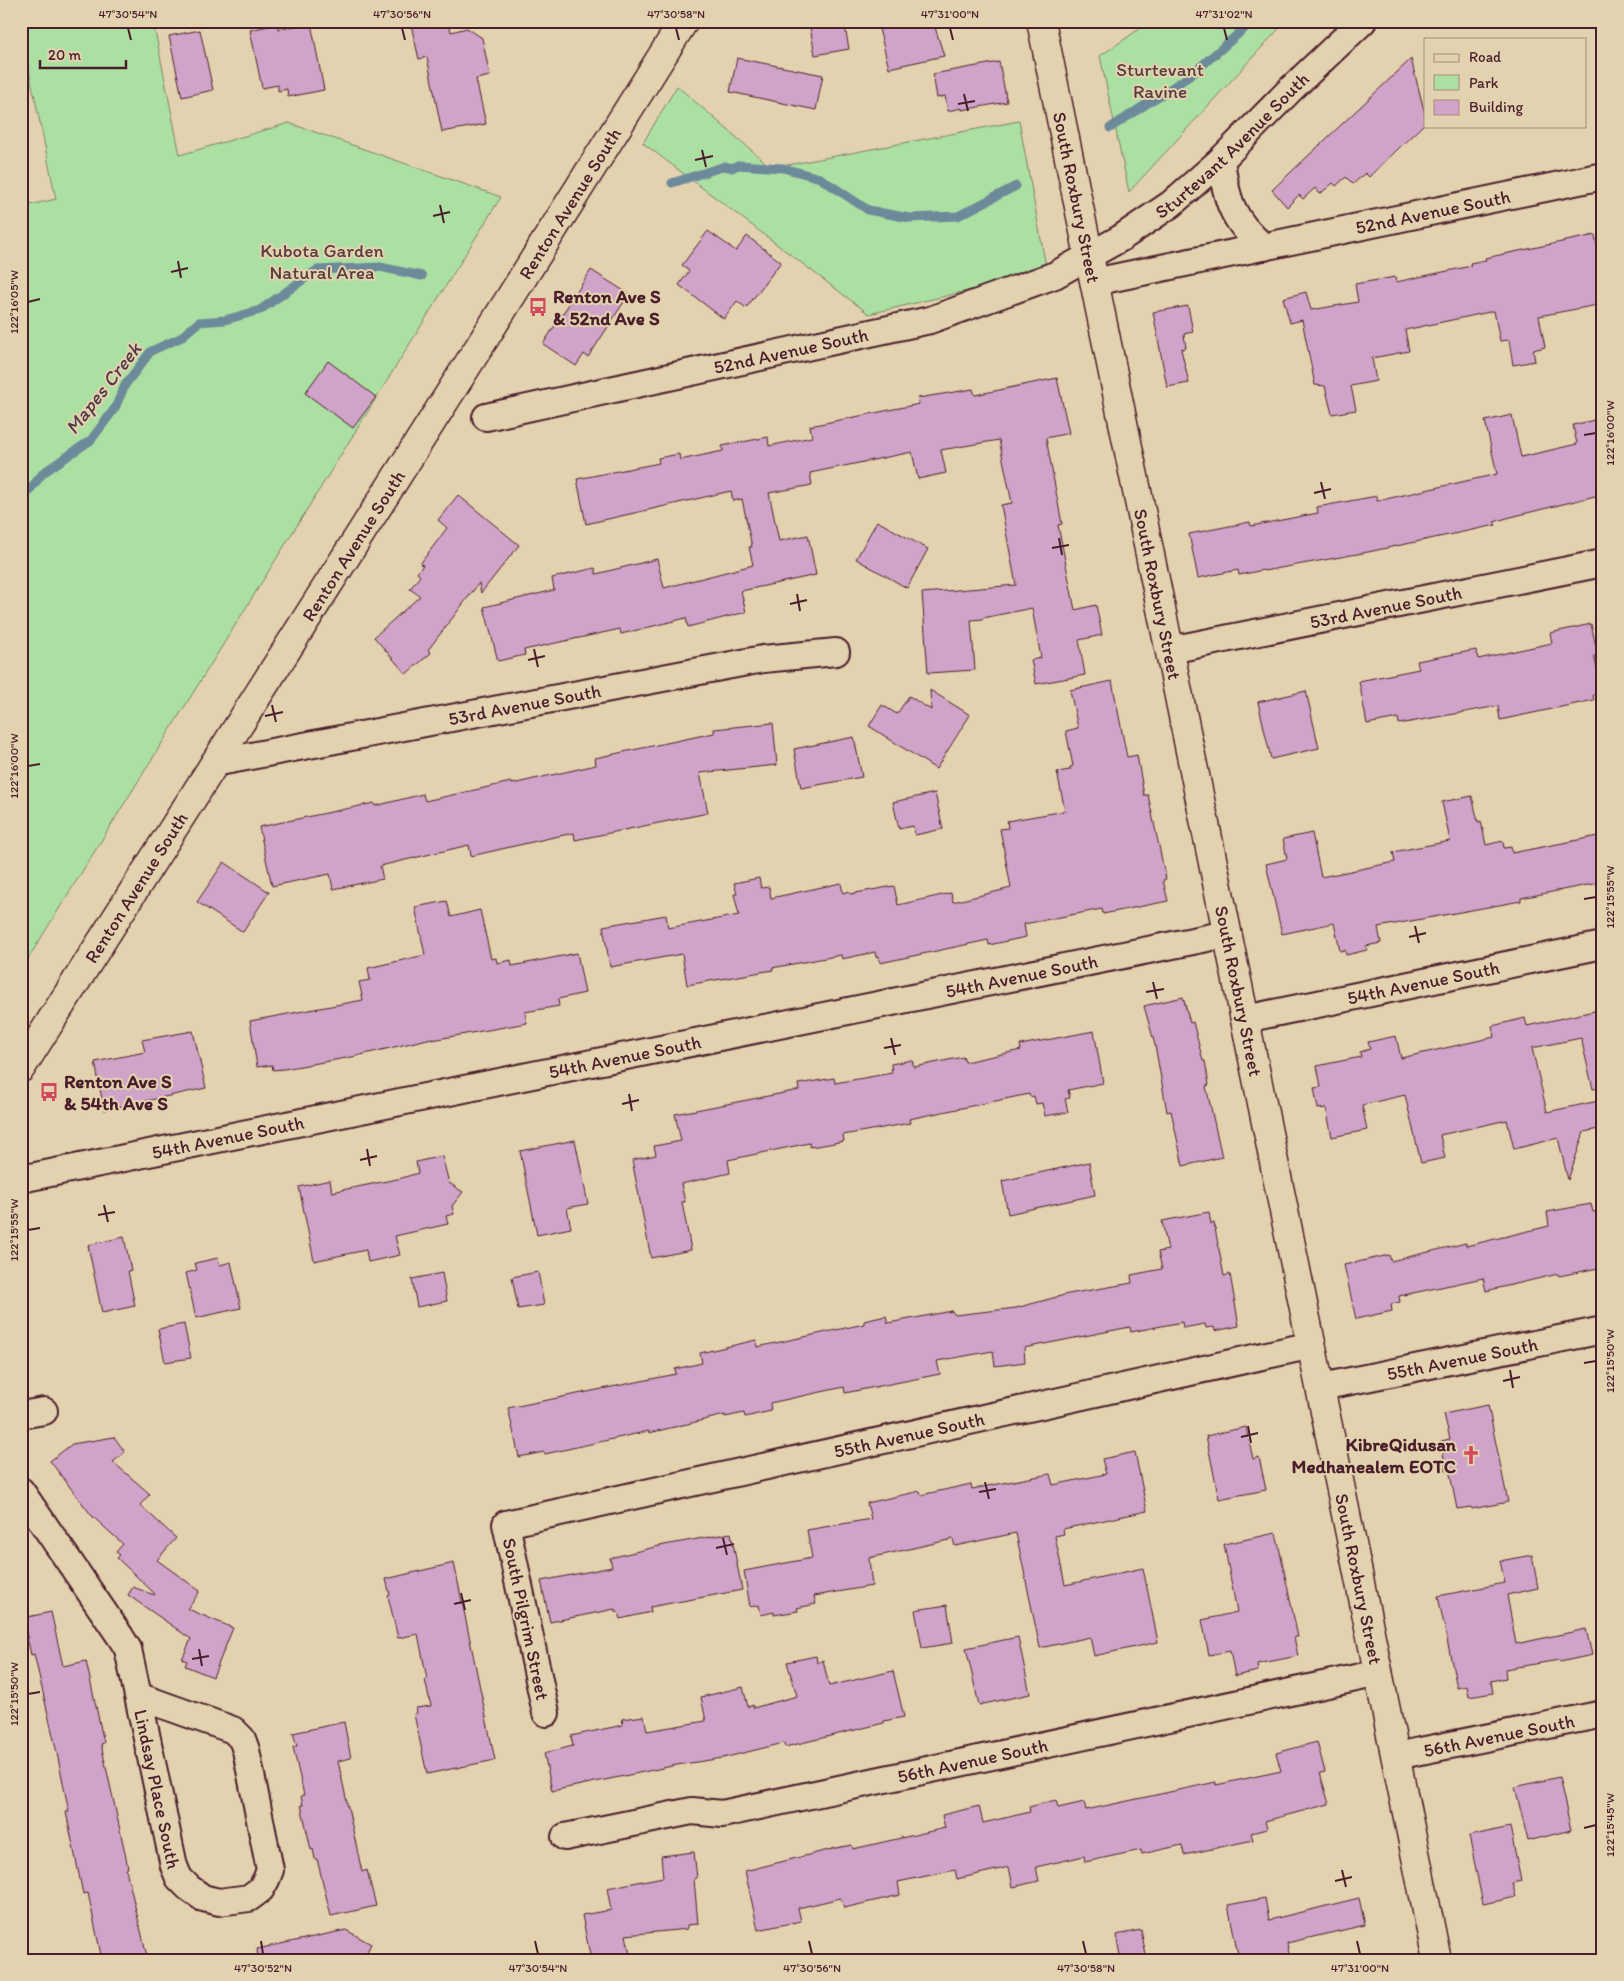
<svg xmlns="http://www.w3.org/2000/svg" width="1624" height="1981" viewBox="0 0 1624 1981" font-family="Itim,sans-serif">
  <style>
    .green { fill: #ace0a2; stroke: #7b8066 }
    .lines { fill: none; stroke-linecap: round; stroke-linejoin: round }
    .stream { stroke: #6d8a9a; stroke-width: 9 }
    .building { fill: #cfa4c8; stroke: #4a1f2b }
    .minor-casing { stroke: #4a1f2b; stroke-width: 30 }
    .tertiary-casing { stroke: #4a1f2b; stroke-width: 31 }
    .secondary-casing { stroke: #4a1f2b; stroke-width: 31 }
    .minor { stroke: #e3d2af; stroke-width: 26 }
    .tertiary { stroke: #e3d2af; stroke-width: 28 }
    .secondary { stroke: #e3d2af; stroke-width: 28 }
    .ticks { fill: none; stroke: #4a1f2b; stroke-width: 2 }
    .labels { text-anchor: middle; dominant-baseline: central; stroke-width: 4; stroke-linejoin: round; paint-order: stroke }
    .park-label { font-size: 19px; fill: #593c3d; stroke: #e3d2af }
    .street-label { font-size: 19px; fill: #4a1f2b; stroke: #e3d2af }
    .poi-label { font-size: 19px; font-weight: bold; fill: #4a1f2b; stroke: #e3d2af; text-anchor: start }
    .water-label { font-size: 20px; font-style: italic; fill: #533a47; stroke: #e3d2af }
    .neatline { fill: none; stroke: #4a1f2b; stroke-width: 2 }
    .ticks-label { font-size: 12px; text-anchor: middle; fill: #4a1f2b }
  </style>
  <rect width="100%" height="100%" fill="#e3d2af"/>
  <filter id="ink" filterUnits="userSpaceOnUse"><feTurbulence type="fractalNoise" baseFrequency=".02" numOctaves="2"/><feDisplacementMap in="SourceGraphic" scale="10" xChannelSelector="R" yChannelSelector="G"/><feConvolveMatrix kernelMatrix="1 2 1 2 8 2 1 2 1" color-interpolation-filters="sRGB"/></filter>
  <g filter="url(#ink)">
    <g class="green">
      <polygon points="21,21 153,21 180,155 289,123 501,197 21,970 21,207 56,199 21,32"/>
      <polygon points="1151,21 1286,21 1129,192 1100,56"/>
      <polygon points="677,86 772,168 1019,121 1047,272 869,314 643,143"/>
    </g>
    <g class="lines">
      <g class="stream">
        <polyline points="1110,128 1191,75 1253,21"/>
        <polyline points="672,183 725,166 732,168 738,165 783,168 820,178 868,210 909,218 958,216 1016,186"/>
        <polyline points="21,501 43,473 91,440 115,408 125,385 151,351 180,338 199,322 225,320 260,310 317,270 380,267 422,276"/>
      </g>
    </g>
    <g class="building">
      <polygon points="410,21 448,21 451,32 467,28 482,38 490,76 476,79 486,124 442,132 427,57 419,59"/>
      <polygon points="809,21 844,21 849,49 815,55"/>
      <polygon points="893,21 933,21 944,56 889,68 878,25"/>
      <polygon points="311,23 324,90 288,97 287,89 278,91 278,85 262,88 250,30 278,24 278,29"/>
      <polygon points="200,30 213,90 182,97 169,36"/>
      <polygon points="737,58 823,75 816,110 730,92"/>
      <polygon points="1411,59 1425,114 1425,123 1369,177 1365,173 1353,184 1346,177 1336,186 1333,183 1320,194 1315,188 1303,199 1299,195 1287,207 1272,190"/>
      <polygon points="999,62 1007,102 962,110 962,108 948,111 945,96 937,98 933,74"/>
      <polygon points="708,231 736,251 747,236 781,262 746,308 737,301 724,319 679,285 689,271 682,265"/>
      <polygon points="1595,235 1603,275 1603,304 1539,316 1545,347 1533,350 1535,361 1513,365 1509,340 1500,341 1494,311 1405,330 1409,351 1372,358 1376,381 1351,386 1356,410 1332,414 1325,386 1315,385 1302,320 1290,323 1283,298 1306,292 1311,310 1358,302 1355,284 1395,277 1396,282 1471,266 1470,263 1486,260 1485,258"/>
      <polygon points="591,270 629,294 593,350 588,357 584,354 576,366 543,344"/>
      <polygon points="1188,306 1193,332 1184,334 1186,348 1181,349 1189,383 1167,387 1153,312"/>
      <polygon points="328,361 376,397 353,428 305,393"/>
      <polygon points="1057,378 1069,433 1046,438 1062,524 1058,525 1075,610 1096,605 1102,635 1079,640 1085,675 1036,684 1031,660 1041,658 1032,608 983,618 983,619 971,620 975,670 928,673 922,593 1016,585 1001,505 1012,503 999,440 941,450 946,473 918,479 912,452 810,473 812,485 769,493 779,541 808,535 816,575 741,591 746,612 688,627 686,618 621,634 620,629 524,650 525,655 498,661 484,607 554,590 552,578 595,568 596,574 657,559 664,588 753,565 749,547 752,547 742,499 733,501 731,491 586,524 577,479 659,463 658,458 679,454 680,460 723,451 722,446 768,437 769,446 812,437 810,426 919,404 918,398 973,389 975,395"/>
      <polygon points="1512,415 1521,457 1577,444 1573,425 1603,418 1603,494 1507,518 1494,522 1496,525 1368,552 1264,571 1263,570 1239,575 1238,570 1198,578 1189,534 1250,522 1251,526 1318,513 1317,507 1377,496 1377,501 1497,474 1485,421"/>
      <polygon points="458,495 519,545 481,593 479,583 428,650 431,653 406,674 374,637 420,596 410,589 420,576 417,573 423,565 420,564 447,528 438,520"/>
      <polygon points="877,521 928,549 907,588 856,559"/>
      <polygon points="1591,624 1598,655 1594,656 1600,680 1595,681 1598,694 1593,695 1594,700 1500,720 1498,706 1399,724 1398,718 1367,724 1359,681 1419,669 1417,661 1476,650 1478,659 1552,643 1550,633"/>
      <polygon points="1112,681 1127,757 1137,755 1144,795 1148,795 1166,879 1163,880 1168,901 1103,914 1102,909 1024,924 1026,937 989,945 988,940 880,963 879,956 876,957 875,952 842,959 841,955 772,968 773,970 687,985 682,954 610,967 603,926 666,915 668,928 739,915 734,894 737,894 734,883 759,878 761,888 769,887 771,898 841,883 843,893 849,891 850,894 894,886 898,905 951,893 953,902 1011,888 1000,829 1008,828 1007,821 1065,811 1057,772 1070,770 1070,767 1073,766 1066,731 1078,728 1070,690"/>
      <polygon points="930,690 970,715 936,769 869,726 882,705 897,714 909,696 931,710"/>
      <polygon points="1306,691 1319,748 1271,759 1258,702"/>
      <polygon points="773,723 777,765 700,773 708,813 575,840 574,833 554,837 471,856 469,845 380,866 383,879 333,889 330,874 272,886 259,827 374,803 375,806 423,794 425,801 511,782 512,784 596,765 595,758 714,733 714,729"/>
      <polygon points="854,737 862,777 801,788 794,749"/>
      <polygon points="935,793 943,829 915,835 913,826 899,829 893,802"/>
      <polygon points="1472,796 1478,822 1481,821 1486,845 1503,841 1504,848 1511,847 1512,853 1603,835 1603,882 1521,898 1521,901 1378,927 1381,943 1366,946 1367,950 1346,955 1345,950 1340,951 1334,923 1282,934 1266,864 1287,859 1283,839 1312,833 1321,877 1395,862 1393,852 1450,841 1442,802"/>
      <polygon points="224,862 269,892 243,932 197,902"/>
      <polygon points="447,901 451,917 480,910 491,959 496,958 497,963 511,960 512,966 577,953 585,993 558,999 559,1006 525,1012 527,1023 432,1040 432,1038 352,1057 284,1069 273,1070 272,1065 257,1067 250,1021 363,1000 359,982 370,980 368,968 425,955 415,907"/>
      <polygon points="1183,997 1190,1023 1193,1022 1203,1061 1205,1061 1209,1085 1206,1086 1222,1157 1183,1166 1171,1111 1167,1112 1155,1045 1144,1006"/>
      <polygon points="1603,1009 1603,1088 1593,1089 1581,1038 1532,1048 1547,1112 1603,1100 1603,1128 1584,1132 1568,1180 1558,1138 1514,1149 1507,1120 1440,1135 1445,1158 1421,1163 1405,1095 1362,1105 1367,1130 1332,1137 1326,1108 1318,1109 1314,1088 1321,1087 1317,1066 1361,1057 1360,1052 1370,1049 1368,1042 1396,1036 1401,1058 1494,1037 1492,1026 1525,1018 1527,1026"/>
      <polygon points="193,1031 206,1088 104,1110 95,1062 145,1052 142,1040"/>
      <polygon points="1094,1031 1103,1083 1068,1090 1070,1098 1065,1099 1068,1112 1045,1116 1042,1103 1036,1104 1034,1096 1030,1097 1029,1094 909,1119 910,1123 843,1135 844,1141 829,1144 810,1147 809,1143 728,1160 730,1173 681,1184 685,1202 682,1202 691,1250 651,1258 632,1160 656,1155 654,1146 681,1141 675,1114 799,1090 798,1084 834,1078 835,1083 892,1073 891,1064 912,1060 914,1067 963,1057 965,1062 1021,1050 1020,1045"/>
      <polygon points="575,1140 588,1204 567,1208 571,1228 537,1235 520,1151"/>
      <polygon points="442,1156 449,1183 463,1192 452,1206 454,1214 446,1216 448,1224 395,1236 400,1255 368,1262 366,1250 314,1261 299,1187 330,1180 332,1192 402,1178 418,1173 416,1162"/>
      <polygon points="1089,1162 1095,1195 1008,1214 1002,1181"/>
      <polygon points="1591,1204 1593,1212 1603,1211 1603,1267 1559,1276 1558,1274 1486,1291 1483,1278 1399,1296 1400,1302 1391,1304 1392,1311 1356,1319 1344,1265 1389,1255 1391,1261 1466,1243 1466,1246 1549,1226 1547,1212"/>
      <polygon points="1209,1212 1211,1224 1214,1223 1224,1276 1230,1274 1239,1326 1215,1331 1214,1327 1206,1328 1205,1324 1183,1328 1182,1322 1131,1332 1130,1327 1024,1348 1025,1362 995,1366 993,1351 937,1361 940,1374 845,1393 844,1387 770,1403 771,1411 745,1417 744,1413 725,1417 725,1415 649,1433 649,1431 545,1454 544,1452 519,1457 508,1408 676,1374 675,1369 702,1363 700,1353 756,1340 757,1347 864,1324 864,1321 886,1316 888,1323 952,1311 955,1315 1016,1308 1068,1294 1132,1283 1131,1275 1162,1269 1158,1252 1168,1250 1162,1221"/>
      <polygon points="124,1237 131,1270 128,1271 135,1306 102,1313 88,1245"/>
      <polygon points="218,1258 220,1265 231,1262 241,1308 196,1318 186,1273 197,1270 195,1263"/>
      <polygon points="538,1272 544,1305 518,1309 512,1277"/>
      <polygon points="442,1273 447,1301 417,1307 412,1279"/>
      <polygon points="184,1324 191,1358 165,1362 158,1329"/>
      <polygon points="1488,1405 1508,1502 1472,1509 1471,1507 1457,1509 1449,1469 1446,1470 1441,1441 1450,1439 1444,1414"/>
      <polygon points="1246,1427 1253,1459 1259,1457 1266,1490 1219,1499 1206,1436"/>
      <polygon points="114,1437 125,1452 113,1462 150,1494 140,1505 176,1538 157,1560 200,1591 188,1609 233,1628 213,1677 185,1666 187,1661 182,1659 191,1639 128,1595 133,1587 154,1595 155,1594 117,1558 120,1555 116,1552 123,1544 92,1516 50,1461 72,1444"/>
      <polygon points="1135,1452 1147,1511 1063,1529 1064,1534 1055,1536 1065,1585 1143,1568 1158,1642 1094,1656 1090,1637 1040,1648 1016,1533 955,1546 953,1539 869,1558 872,1586 814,1596 816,1604 797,1608 798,1611 774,1615 774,1612 761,1615 759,1605 750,1607 744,1571 812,1558 807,1530 871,1519 867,1503 920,1491 921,1495 971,1484 972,1489 1050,1474 1053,1485 1106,1474 1102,1459"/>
      <polygon points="731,1533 742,1590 650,1607 651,1612 620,1619 618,1612 615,1612 615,1609 550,1622 541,1581 612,1567 610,1558 659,1546"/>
      <polygon points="1276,1533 1298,1637 1294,1637 1298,1656 1257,1664 1258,1671 1235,1676 1230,1651 1209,1655 1202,1620 1237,1612 1224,1544"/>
      <polygon points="1532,1555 1538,1588 1507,1595 1516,1644 1586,1629 1592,1655 1560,1662 1559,1660 1505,1669 1506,1678 1491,1681 1493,1693 1469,1697 1467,1686 1457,1688 1438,1596 1505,1583 1500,1561"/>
      <polygon points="454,1563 495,1760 427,1774 414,1714 417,1713 416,1708 431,1706 425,1680 427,1679 418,1634 398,1638 388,1596 390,1595 386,1579"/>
      <polygon points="947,1605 953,1643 922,1648 915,1610"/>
      <polygon points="51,1612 63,1666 86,1661 104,1743 101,1744 124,1848 128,1868 126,1869 148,1960 102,1960 88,1893 83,1894 66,1812 69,1812 57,1753 34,1654 31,1655 23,1618"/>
      <polygon points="1018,1637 1030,1694 979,1705 966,1648"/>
      <polygon points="816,1656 817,1663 823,1660 829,1686 893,1671 904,1717 884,1721 884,1723 785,1747 784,1743 723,1758 677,1765 552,1791 544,1753 573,1746 571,1736 623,1725 622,1719 644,1716 647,1731 706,1721 701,1697 743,1687 748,1707 753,1705 753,1708 797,1696 787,1662"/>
      <polygon points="344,1722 351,1758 338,1761 362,1872 367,1870 376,1906 331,1916 317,1859 315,1859 313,1849 311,1850 301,1805 303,1805 301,1796 304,1795 293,1747 297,1746 293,1733"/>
      <polygon points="1317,1742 1325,1772 1320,1773 1329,1804 1265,1821 1267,1829 1251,1833 1253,1840 1184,1855 1182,1845 1142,1854 1141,1850 1085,1862 1084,1856 1036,1867 1039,1881 1013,1887 1009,1867 957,1879 955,1870 898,1882 900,1895 844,1908 841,1898 798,1908 801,1921 758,1930 745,1871 836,1848 852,1845 853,1849 945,1828 942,1815 979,1806 983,1823 1030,1812 1029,1807 1056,1800 1058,1808 1084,1802 1086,1810 1216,1782 1216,1785 1281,1771 1276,1753"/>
      <polygon points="1559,1777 1571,1830 1528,1841 1515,1787"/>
      <polygon points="1510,1827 1521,1881 1512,1883 1516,1897 1483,1904 1469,1836"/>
      <polygon points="694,1852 697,1878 694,1879 698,1924 687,1925 687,1929 626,1935 631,1960 591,1960 582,1915 611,1910 607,1888 663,1877 661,1856"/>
      <polygon points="1265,1898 1269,1920 1359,1898 1365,1925 1287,1943 1290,1960 1239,1960 1228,1905"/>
      <polygon points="346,1930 371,1944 363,1960 258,1960 257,1949"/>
      <polygon points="1141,1930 1147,1960 1121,1960 1116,1935"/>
    </g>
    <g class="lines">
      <g class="minor-casing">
        <g id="minor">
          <path d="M1221,160C1226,199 1232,221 1264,247"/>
          <path id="s1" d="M1094,282L1603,176"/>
          <path id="s2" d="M486,417L930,320L1055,275L1121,238L1171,204L1221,160L1291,89L1363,21"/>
          <path id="s3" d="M1170,650L1603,563"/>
          <path id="s4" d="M214,763L763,659L836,652"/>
          <path id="s5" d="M1245,1019L1603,945"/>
          <path id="s6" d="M21,1179L1227,934"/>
          <path id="s7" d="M1321,1387L1603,1330"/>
          <polyline points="21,1415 44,1411"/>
          <path id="s8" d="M21,1491L120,1636L128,1649L174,1866L179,1878L189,1888L203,1898L219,1902L249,1898L261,1889L266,1880L270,1870L246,1750L242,1739L233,1730L138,1696"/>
          <path id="s9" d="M546,1713L506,1524L1312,1345"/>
          <path id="s10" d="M1396,1756L1603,1714"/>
          <path id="s11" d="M565,1837L692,1811L722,1814L1379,1673"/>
        </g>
      </g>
      <g class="tertiary-casing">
        <g id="tertiary">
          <path id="s12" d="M1041,21L1437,1960"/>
        </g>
      </g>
      <g class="secondary-casing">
        <g id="secondary">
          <path id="s13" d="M21,1068L481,344L684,21"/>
        </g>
      </g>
      <use href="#minor" class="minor"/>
      <use href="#tertiary" class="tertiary"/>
      <use href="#secondary" class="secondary"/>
    </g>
  </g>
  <path class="ticks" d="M128,28L131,40M402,28L405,40M676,28L679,40M950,28L953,40M1224,28L1227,40M964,94L968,111M958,104L975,101M702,150L706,167M695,160L713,156M440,205L444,223M433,216L450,212M178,261L181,278M171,272L188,268M28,302L40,299M1584,435L1596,433M1321,482L1325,499M1314,493L1331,489M1059,538L1062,555M1052,548L1069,545M797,594L800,611M790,604L807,600M534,649L538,667M528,660L545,656M272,705L276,722M265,716L283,712M28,766L40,764M1584,899L1596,897M1415,926L1419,943M1409,937L1426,933M1153,982L1157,999M1146,992L1164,989M891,1038L895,1055M884,1048L901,1045M629,1094L632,1111M622,1104L639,1100M367,1149L370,1166M360,1160L377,1156M104,1205L108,1222M98,1215L115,1212M28,1230L40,1228M1584,1363L1596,1361M1510,1370L1513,1388M1503,1381L1520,1377M1248,1426L1251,1443M1241,1437L1258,1433M985,1482L989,1499M979,1492L996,1489M723,1538L727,1555M716,1548L734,1544M461,1593L465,1610M454,1604L471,1600M199,1649L202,1666M192,1659L209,1656M28,1694L40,1692M1584,1828L1596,1825M1342,1870L1346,1887M1335,1881L1352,1877M261,1941L263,1954M535,1941L538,1954M809,1941L812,1954M1083,1941L1086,1954M1357,1941L1360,1954"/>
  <defs>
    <g id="bus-bare" transform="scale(1.5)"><path d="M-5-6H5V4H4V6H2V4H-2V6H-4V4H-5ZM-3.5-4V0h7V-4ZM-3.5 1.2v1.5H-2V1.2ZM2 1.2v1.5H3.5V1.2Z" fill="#d1495b" stroke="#e3d2af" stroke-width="2.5" paint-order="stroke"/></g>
    <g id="church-bare" transform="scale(1.5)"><path d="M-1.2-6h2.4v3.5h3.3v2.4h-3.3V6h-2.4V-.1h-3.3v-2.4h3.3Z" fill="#d1495b" stroke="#e3d2af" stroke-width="2.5" paint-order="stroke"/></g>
  </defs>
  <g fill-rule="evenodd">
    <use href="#bus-bare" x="538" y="307"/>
    <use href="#bus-bare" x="49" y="1092"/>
    <use href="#church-bare" x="1471" y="1455"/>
  </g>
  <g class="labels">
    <g class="park-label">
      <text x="1160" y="69">Sturtevant<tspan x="1160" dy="22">Ravine</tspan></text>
      <text x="322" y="250">Kubota Garden<tspan x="322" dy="22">Natural Area</tspan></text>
    </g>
    <g class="street-label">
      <text stroke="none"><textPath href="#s2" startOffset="808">Sturtevant Avenue South</textPath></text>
      <text stroke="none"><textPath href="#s12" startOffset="180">South Roxbury Street</textPath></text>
      <text stroke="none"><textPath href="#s13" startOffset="1024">Renton Avenue South</textPath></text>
      <text stroke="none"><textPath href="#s1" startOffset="346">52nd Avenue South</textPath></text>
      <text stroke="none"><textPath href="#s2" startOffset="312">52nd Avenue South</textPath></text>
      <text stroke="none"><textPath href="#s13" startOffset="619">Renton Avenue South</textPath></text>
      <text stroke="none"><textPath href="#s12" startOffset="585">South Roxbury Street</textPath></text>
      <text stroke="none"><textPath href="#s3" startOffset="220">53rd Avenue South</textPath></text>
      <text stroke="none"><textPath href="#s4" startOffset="316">53rd Avenue South</textPath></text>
      <text stroke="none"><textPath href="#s13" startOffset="214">Renton Avenue South</textPath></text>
      <text stroke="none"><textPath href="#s6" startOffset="1021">54th Avenue South</textPath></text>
      <text stroke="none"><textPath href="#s5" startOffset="182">54th Avenue South</textPath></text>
      <text stroke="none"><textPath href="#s12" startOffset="990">South Roxbury Street</textPath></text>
      <text stroke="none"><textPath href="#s6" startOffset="616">54th Avenue South</textPath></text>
      <text stroke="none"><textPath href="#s6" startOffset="211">54th Avenue South</textPath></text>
      <text stroke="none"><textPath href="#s7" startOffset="144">55th Avenue South</textPath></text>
      <text stroke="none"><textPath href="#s9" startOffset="606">55th Avenue South</textPath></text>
      <text stroke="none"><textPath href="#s12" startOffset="1590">South Roxbury Street</textPath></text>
      <text transform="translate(526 1619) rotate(78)">South Pilgrim Street</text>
      <text stroke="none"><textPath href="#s10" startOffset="105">56th Avenue South</textPath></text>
      <text stroke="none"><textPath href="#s11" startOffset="416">56th Avenue South</textPath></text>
      <text stroke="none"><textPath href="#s8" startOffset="334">Lindsay Place South</textPath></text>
    </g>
    <g class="poi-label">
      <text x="553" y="296">Renton Ave S<tspan x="553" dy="22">&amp; 52nd Ave S</tspan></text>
      <text x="64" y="1081">Renton Ave S<tspan x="64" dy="22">&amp; 54th Ave S</tspan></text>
      <text x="1456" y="1444" text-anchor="end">KibreQidusan<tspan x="1456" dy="22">Medhanealem EOTC</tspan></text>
    </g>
    <g class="water-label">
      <text transform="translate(103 388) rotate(-52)">Mapes Creek</text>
    </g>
  </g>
  <rect width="1624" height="1981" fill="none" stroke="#e3d2af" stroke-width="55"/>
  <rect x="1424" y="38" width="162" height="90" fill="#e3d2af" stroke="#a68a7a"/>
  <rect x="1434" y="54" width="25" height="8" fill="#e3d2af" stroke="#a68a7a"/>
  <text x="1469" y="62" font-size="15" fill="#4a1f2b">Road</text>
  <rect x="1434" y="75" width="25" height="15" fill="#ace0a2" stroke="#a68a7a"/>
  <text x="1469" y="88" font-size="15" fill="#4a1f2b">Park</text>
  <rect x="1434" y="100" width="25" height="15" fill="#cfa4c8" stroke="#a68a7a"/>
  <text x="1469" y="112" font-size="15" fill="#4a1f2b">Building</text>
  <path d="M40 60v8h86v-8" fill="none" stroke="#4a1f2b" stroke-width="2.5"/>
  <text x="48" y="60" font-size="15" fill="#4a1f2b" stroke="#e3d2af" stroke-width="4" paint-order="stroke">20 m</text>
  <rect x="28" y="28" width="1568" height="1926" class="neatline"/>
  <g class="ticks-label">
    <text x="128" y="18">47°30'54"N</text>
    <text x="402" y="18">47°30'56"N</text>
    <text x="676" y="18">47°30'58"N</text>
    <text x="950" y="18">47°31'00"N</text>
    <text x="1224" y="18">47°31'02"N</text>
    <text transform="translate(14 302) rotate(-90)" y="4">122°16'05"W</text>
    <text transform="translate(1610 433) rotate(-90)" y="4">122°16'00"W</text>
    <text transform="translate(14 766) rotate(-90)" y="4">122°16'00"W</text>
    <text transform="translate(1610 897) rotate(-90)" y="4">122°15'55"W</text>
    <text transform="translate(14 1230) rotate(-90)" y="4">122°15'55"W</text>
    <text transform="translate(1610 1361) rotate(-90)" y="4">122°15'50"W</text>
    <text transform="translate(14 1694) rotate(-90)" y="4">122°15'50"W</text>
    <text transform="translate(1610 1825) rotate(-90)" y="4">122°15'45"W</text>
    <text x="263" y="1972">47°30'52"N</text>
    <text x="538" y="1972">47°30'54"N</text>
    <text x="812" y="1972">47°30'56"N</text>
    <text x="1086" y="1972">47°30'58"N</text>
    <text x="1360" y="1972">47°31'00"N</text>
  </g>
</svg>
